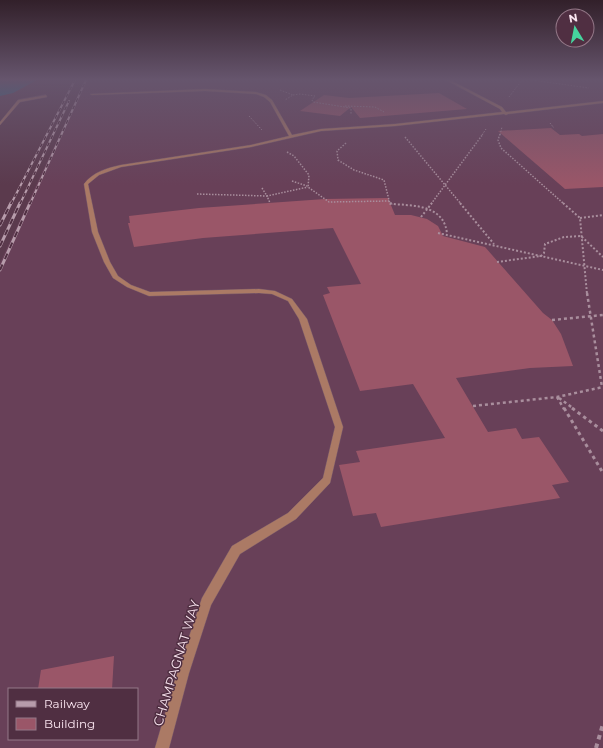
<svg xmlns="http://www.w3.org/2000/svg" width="603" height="748" viewBox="0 0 603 748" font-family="Montserrat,sans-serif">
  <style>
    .built { fill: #684058; fill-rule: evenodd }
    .water { fill: #10718d }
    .building { fill: #9a5668 }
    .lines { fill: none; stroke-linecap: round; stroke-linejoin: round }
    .service-casing { stroke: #78596b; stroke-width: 1 }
    .path-far5 { stroke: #a98e9d; stroke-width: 1; stroke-dasharray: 1.5 1.5; stroke-linecap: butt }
    .path-far4 { stroke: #a98e9d; stroke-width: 1.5; stroke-dasharray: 1.5 1.5; stroke-linecap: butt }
    .path-far3 { stroke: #a98e9d; stroke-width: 2; stroke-dasharray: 2 2; stroke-linecap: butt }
    .path-far2 { stroke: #a98e9d; stroke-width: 2.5; stroke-dasharray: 3 3; stroke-linecap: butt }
    .path-far1 { stroke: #a98e9d; stroke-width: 3; stroke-dasharray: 3.5 3.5; stroke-linecap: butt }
    .path { stroke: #a98e9d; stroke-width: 4; stroke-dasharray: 4.5 4.5; stroke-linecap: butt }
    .service { fill: #ab7a65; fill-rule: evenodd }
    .rail-far1-casing { stroke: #b79cab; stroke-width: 2 }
    .rail-casing { stroke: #b79cab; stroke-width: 3 }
    .rail-far1 { stroke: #502f42; stroke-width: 1.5; stroke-dasharray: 4; stroke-linecap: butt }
    .rail { stroke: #502f42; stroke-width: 2; stroke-dasharray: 6; stroke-linecap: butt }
    .labels { text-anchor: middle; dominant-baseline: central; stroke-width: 3; stroke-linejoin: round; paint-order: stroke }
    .street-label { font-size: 13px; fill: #fbe6f1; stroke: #502f42 }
  </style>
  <rect width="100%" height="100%" fill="#5b3a4d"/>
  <path class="built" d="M85,80H603V748H0V263ZM9,689H137V739H9Z"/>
  <polygon class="water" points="0,80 37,80 13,93 0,96"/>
  <g class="building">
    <polygon points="439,93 467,109 360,118 351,107 340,116 300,111 324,95 349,98"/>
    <polygon points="551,128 560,135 579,134 582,136 603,134 603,187 565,189 498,131"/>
    <polygon points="388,198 395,215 411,215 427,219 438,226 443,236 485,247 543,313 552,320 561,334 573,366 530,368 456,378 488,432 516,428 522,439 539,437 569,482 552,485 560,498 381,527 376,513 353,516 339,465 360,462 356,451 445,438 413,384 360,391 323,295 330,293 327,287 361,284 333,228 203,238 134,247 128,223 130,223 129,216 199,208 325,199"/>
    <polygon points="114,656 112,689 38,689 41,670"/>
  </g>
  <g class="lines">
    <g class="service-casing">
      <g id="service">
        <path d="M446,80H450L502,107L506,112L603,101V103L508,114L506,115L504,114L395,126L321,131L251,147L121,167L99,175L88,184L98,232L110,262L118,276L131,285L150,292L259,289L275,291L292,299L307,319L343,427L330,483L296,519L240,554L211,605L189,673L169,748H155L177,673L202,598L232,546L288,513L323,478L335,427L299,319L288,301L272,294L259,293L149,296L127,287L113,278L104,262L92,232L84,184C93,172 107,168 121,165L251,145L289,136L270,102L264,97L256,94L205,91L92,95L90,94L205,89L256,92L266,95L272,100L292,135L321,129L395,124L502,112L500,109Z"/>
        <polygon points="46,95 47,97 20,102 0,125 0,122 18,100"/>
      </g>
    </g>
    <g class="path-far5">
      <polyline points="532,80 589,88"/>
      <polyline points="280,90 293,95 285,100"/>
      <polyline points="293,95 300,94 315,96 312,100 313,102 351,108 351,115"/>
      <polyline points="509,97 522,80"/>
      <polyline points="345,106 375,107 384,112"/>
      <polyline points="249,116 262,130"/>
      <polyline points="550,123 554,128"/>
      <polyline points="482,135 486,129"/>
      <polyline points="500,135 502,127"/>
    </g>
    <g class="path-far4">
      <polyline points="500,134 498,140 501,148 564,204"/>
      <polyline points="405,137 461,204"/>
      <polyline points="346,143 337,151 338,160 354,170 384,180 390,204 393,204"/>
      <polyline points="287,152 294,156 309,175 308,187 329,202 389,201"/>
      <polyline points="292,181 307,186"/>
      <polyline points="262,188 267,196 308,187"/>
      <polyline points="197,194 267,196 270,203"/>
      <polyline points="431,204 483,134"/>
    </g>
    <g class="path-far3">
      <path d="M390,203C394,205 400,204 405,205C425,206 445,211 447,234"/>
      <polyline points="460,203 494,244"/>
      <polyline points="563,203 580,218 587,294"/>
      <polyline points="421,217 432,203"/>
      <polyline points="580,218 603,215"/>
      <polyline points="438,233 603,270"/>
      <polyline points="497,262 541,256 544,253 545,244 564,237 581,236 603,257"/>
    </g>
    <g class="path-far2">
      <polyline points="587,293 602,387"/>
      <polyline points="552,320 603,315"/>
      <polyline points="557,397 564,409"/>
      <polyline points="559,398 574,409"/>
      <polyline points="473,406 557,397 603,387"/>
    </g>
    <g class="path-far1">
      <polyline points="564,408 603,473"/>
      <polyline points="572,408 603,431"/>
    </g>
    <polyline class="path" points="596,748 603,724"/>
    <use href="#service" class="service"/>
    <g class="rail-far1-casing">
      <g id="rail-far1">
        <polyline points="11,204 75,80"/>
        <polyline points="20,204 69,101"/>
        <polyline points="30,204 86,80"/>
      </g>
    </g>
    <g class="rail-casing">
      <g id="rail">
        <polyline points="0,225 11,203"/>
        <polyline points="0,246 20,203"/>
        <polyline points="0,270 30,203"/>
      </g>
    </g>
    <use href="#rail-far1" class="rail-far1"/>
    <use href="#rail" class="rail"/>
  </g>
  <linearGradient id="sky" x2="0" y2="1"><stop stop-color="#32202a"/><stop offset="0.43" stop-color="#66556d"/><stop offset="1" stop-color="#66556d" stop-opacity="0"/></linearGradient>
  <rect width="603" height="185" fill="url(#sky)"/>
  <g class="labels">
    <g class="street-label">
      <text transform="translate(176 663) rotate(-73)">CHAMPAGNAT WAY</text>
    </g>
  </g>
  <rect x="8" y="688" width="130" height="52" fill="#502f42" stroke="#947888"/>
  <rect x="16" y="701" width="20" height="6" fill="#b79cab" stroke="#947888"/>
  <text x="44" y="708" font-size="12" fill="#fbe6f1">Railway</text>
  <rect x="16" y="718" width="20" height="12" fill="#9a5668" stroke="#947888"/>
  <text x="44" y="728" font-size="12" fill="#fbe6f1">Building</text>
  <g transform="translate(575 28) rotate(350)"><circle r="19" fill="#502f42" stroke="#947888"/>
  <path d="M0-3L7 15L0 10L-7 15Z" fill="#46d49e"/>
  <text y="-6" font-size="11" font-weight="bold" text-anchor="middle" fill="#fbe6f1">N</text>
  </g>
</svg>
